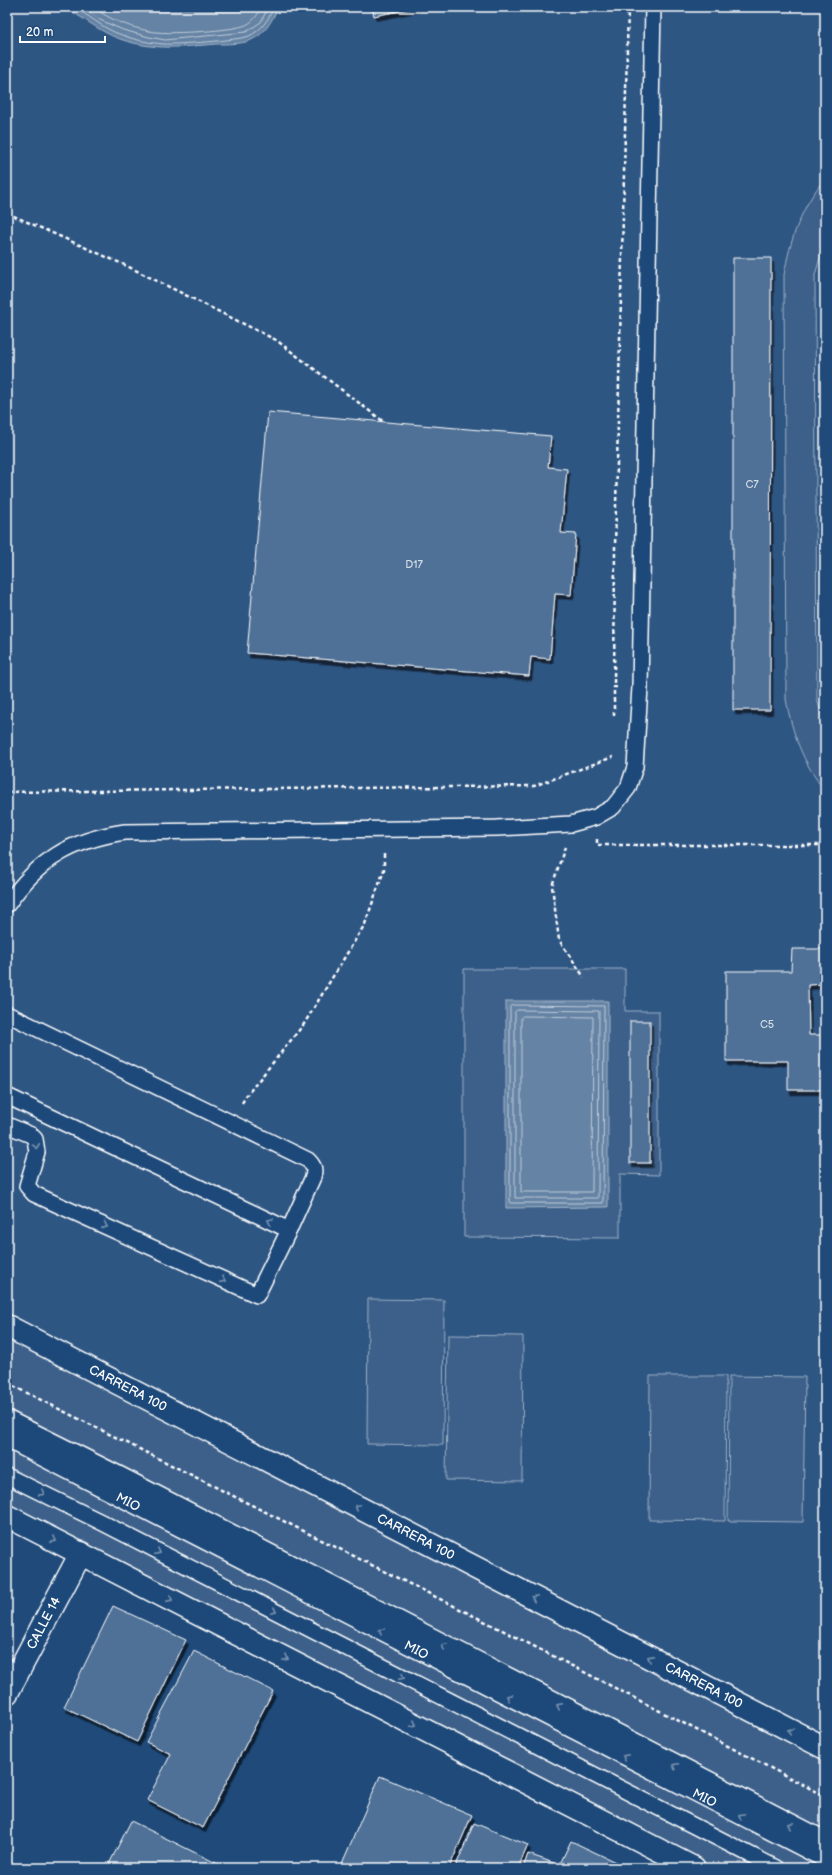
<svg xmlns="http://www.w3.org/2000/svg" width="832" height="1875" viewBox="0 0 832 1875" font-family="'Balsamiq Sans',sans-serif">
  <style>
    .built { fill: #2e5683 }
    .green { fill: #3c618b; stroke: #9eb0c5 }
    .water { fill: #6583a4; stroke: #a3b5c8 }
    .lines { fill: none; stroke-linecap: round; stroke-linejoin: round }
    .shore { stroke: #c1cddb; stroke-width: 1 }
    .building { fill: #507197; stroke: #fff; filter: url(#shadow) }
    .service-casing { stroke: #fff; stroke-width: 18 }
    .minor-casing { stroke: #fff; stroke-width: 25 }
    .primary-casing { stroke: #fff; stroke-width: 25 }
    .path { stroke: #fff; stroke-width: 2.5; stroke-dasharray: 4 3; stroke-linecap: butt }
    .service { stroke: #1f4a7a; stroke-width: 15 }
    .minor { stroke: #1f4a7a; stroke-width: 22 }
    .primary { stroke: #1f4a7a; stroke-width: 22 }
    .oneway { stroke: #7992af }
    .labels { text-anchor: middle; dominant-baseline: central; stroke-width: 3; stroke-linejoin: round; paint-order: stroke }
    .number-label { font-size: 11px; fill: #d3dce5 }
    .street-label { font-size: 13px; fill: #fff; stroke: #1f4a7a }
  </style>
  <defs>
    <filter id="shadow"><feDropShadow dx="2.5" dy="4.5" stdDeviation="0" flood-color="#0009"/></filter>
  </defs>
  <rect width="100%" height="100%" fill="#1f4a7a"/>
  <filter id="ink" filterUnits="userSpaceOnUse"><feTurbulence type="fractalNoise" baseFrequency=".025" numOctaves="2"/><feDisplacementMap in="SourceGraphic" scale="8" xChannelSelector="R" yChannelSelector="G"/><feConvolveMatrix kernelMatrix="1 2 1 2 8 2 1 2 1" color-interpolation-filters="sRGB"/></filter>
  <g filter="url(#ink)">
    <polygon class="built" points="7,7 825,7 825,1748 7,1326"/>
    <g class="green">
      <path d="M825,179V241L815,275L817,699L825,727V791C803,763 792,733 786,699L784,275C790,241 801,206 825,179Z"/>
      <polygon points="464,969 625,969 625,1011 659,1011 659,1175 620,1174 620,1238 464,1237"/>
      <polygon points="368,1299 444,1300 443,1445 367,1444"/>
      <polygon points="7,1326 825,1748 825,1868 694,1868 7,1516"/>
      <polygon points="448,1335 523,1336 522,1481 446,1480"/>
      <polygon points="650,1376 726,1376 725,1521 649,1520"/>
      <polygon points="729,1376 805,1377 803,1522 728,1521"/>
    </g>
    <g class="water">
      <path d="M62,7H278C272,21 265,35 249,41C240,44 226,44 216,44C181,47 155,51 120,39C99,32 83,16 62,7Z"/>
      <polygon points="506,1001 608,1001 608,1207 506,1208"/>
    </g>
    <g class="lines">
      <g class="shore">
        <path d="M72,7C89,14 102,29 122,35C135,40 150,43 164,44C175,45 241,40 249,36C262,30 268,20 274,7"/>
        <polyline points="83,7 100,20 123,30 149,37 165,40 246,32 261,22 268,7"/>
        <path d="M93,7C110,20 129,27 149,31C165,35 227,31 243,26C253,23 258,15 261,7"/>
        <polygon points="512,1005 604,1006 603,1203 510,1203 510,1007"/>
        <polygon points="517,1010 599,1011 598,1198 515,1198 515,1012"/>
        <polygon points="523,1016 593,1017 592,1192 521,1192 521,1018"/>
      </g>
    </g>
    <g class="building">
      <polygon points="372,7 418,7 374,16"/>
      <polygon points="733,258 771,258 770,710 733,710"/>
      <polygon points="268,412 551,436 548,467 567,469 561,533 576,534 571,595 555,594 550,659 531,657 529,676 247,653"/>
      <polygon points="792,949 825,949 825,984 808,985 809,1035 825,1035 825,1090 788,1090 788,1061 726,1061 726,971 791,971"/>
      <rect x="630" y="1021" width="20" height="142"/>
      <polygon points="113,1606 186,1640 137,1742 64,1707"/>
      <polygon points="194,1651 273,1691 203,1828 147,1800 171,1754 146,1742"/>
      <polygon points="380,1776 472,1815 449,1868 340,1868"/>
      <polygon points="131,1821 222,1866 222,1868 107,1868"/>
      <polygon points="474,1823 528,1845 518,1868 455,1868"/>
      <polygon points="571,1841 628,1868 558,1868"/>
      <polygon points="528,1854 554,1863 552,1868 523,1868"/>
    </g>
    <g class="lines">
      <g class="service-casing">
        <g id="service">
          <path d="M7,905C38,860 71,840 125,832L497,828L571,824L596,817L613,807L628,788L635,767L640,687L653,7"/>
          <path d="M7,1014L308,1160C314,1166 315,1169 313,1177L289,1230"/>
          <polyline points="7,1096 289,1230 257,1295 34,1194 27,1186 37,1152 35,1139 31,1135 7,1125"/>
          <path id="s1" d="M7,1440L825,1860"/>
          <polyline points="7,1476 101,1522 776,1868"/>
        </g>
      </g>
      <g class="minor-casing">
        <g id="minor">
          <path id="s2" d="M7,1693L81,1553"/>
        </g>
      </g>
      <g class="primary-casing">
        <g id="primary">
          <path id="s3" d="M7,1326L825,1748"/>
          <polyline points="7,1422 121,1479 825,1843"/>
          <polyline points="7,1516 694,1868"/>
        </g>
      </g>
      <g class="path">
        <polyline points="7,213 127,266 276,340 384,422"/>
        <polyline points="617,687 614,687 615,547 628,7"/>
        <polyline points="614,716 614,687"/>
        <polyline points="7,792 534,786 613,757"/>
        <polyline points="597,839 597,845 825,845"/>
        <polyline points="565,847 552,886 559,940 584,977"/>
        <polyline points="242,1103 246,1096 304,1024 365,924 384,870 384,852"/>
        <polyline points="7,1383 512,1635 825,1796"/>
      </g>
      <use href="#service" class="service"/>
      <use href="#minor" class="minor"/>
      <use href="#primary" class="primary"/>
    </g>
    <defs><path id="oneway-chevron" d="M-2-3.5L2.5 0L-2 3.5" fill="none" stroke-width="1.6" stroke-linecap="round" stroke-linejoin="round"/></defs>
    <g class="oneway">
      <use href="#oneway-chevron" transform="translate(36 1146) rotate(85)"/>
      <use href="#oneway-chevron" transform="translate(270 1221) rotate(-155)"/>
      <use href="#oneway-chevron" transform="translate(105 1226) rotate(24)"/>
      <use href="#oneway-chevron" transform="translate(223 1280) rotate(24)"/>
      <use href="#oneway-chevron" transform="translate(42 1493) rotate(26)"/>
      <use href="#oneway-chevron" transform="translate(357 1507) rotate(-153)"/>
      <use href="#oneway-chevron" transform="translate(54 1540) rotate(27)"/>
      <use href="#oneway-chevron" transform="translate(158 1552) rotate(27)"/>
      <use href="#oneway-chevron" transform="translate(534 1598) rotate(-153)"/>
      <use href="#oneway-chevron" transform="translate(170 1599) rotate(27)"/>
      <use href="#oneway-chevron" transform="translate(274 1611) rotate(27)"/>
      <use href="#oneway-chevron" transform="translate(381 1631) rotate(-153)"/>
      <use href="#oneway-chevron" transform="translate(444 1646) rotate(-153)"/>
      <use href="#oneway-chevron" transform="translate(286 1658) rotate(27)"/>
      <use href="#oneway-chevron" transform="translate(650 1658) rotate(-153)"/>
      <use href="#oneway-chevron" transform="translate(402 1677) rotate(27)"/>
      <use href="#oneway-chevron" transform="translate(509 1697) rotate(-153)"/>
      <use href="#oneway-chevron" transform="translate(559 1706) rotate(-153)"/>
      <use href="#oneway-chevron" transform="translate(414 1724) rotate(27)"/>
      <use href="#oneway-chevron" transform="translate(790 1731) rotate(-153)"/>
      <use href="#oneway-chevron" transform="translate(625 1757) rotate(-153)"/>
      <use href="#oneway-chevron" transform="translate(675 1766) rotate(-153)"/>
      <use href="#oneway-chevron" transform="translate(741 1816) rotate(-153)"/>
      <use href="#oneway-chevron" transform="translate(790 1825) rotate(-153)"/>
    </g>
  </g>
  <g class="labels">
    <g class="number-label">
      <text x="752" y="484">C7</text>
      <text x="414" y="564">D17</text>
      <text x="767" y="1024">C5</text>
    </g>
    <g class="street-label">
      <text stroke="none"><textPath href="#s3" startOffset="136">CARRERA 100</textPath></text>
      <text stroke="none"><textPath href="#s1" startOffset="136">MIO</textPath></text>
      <text stroke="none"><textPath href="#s3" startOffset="460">CARRERA 100</textPath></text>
      <text stroke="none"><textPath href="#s2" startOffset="79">CALLE 14</textPath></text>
      <text stroke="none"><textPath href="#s1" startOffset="460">MIO</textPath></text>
      <text stroke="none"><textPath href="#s3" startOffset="784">CARRERA 100</textPath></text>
      <text stroke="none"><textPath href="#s1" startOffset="784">MIO</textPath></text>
    </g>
  </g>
  <rect width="832" height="1875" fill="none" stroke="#1f4a7a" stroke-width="24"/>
  <rect x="12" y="12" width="808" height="1851" fill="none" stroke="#fff" stroke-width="1.5" filter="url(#ink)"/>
  <path d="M20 36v6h85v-6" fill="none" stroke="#ffffff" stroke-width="2"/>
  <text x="26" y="36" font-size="12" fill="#ffffff" stroke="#1f4a7a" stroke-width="3" paint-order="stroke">20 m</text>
</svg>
